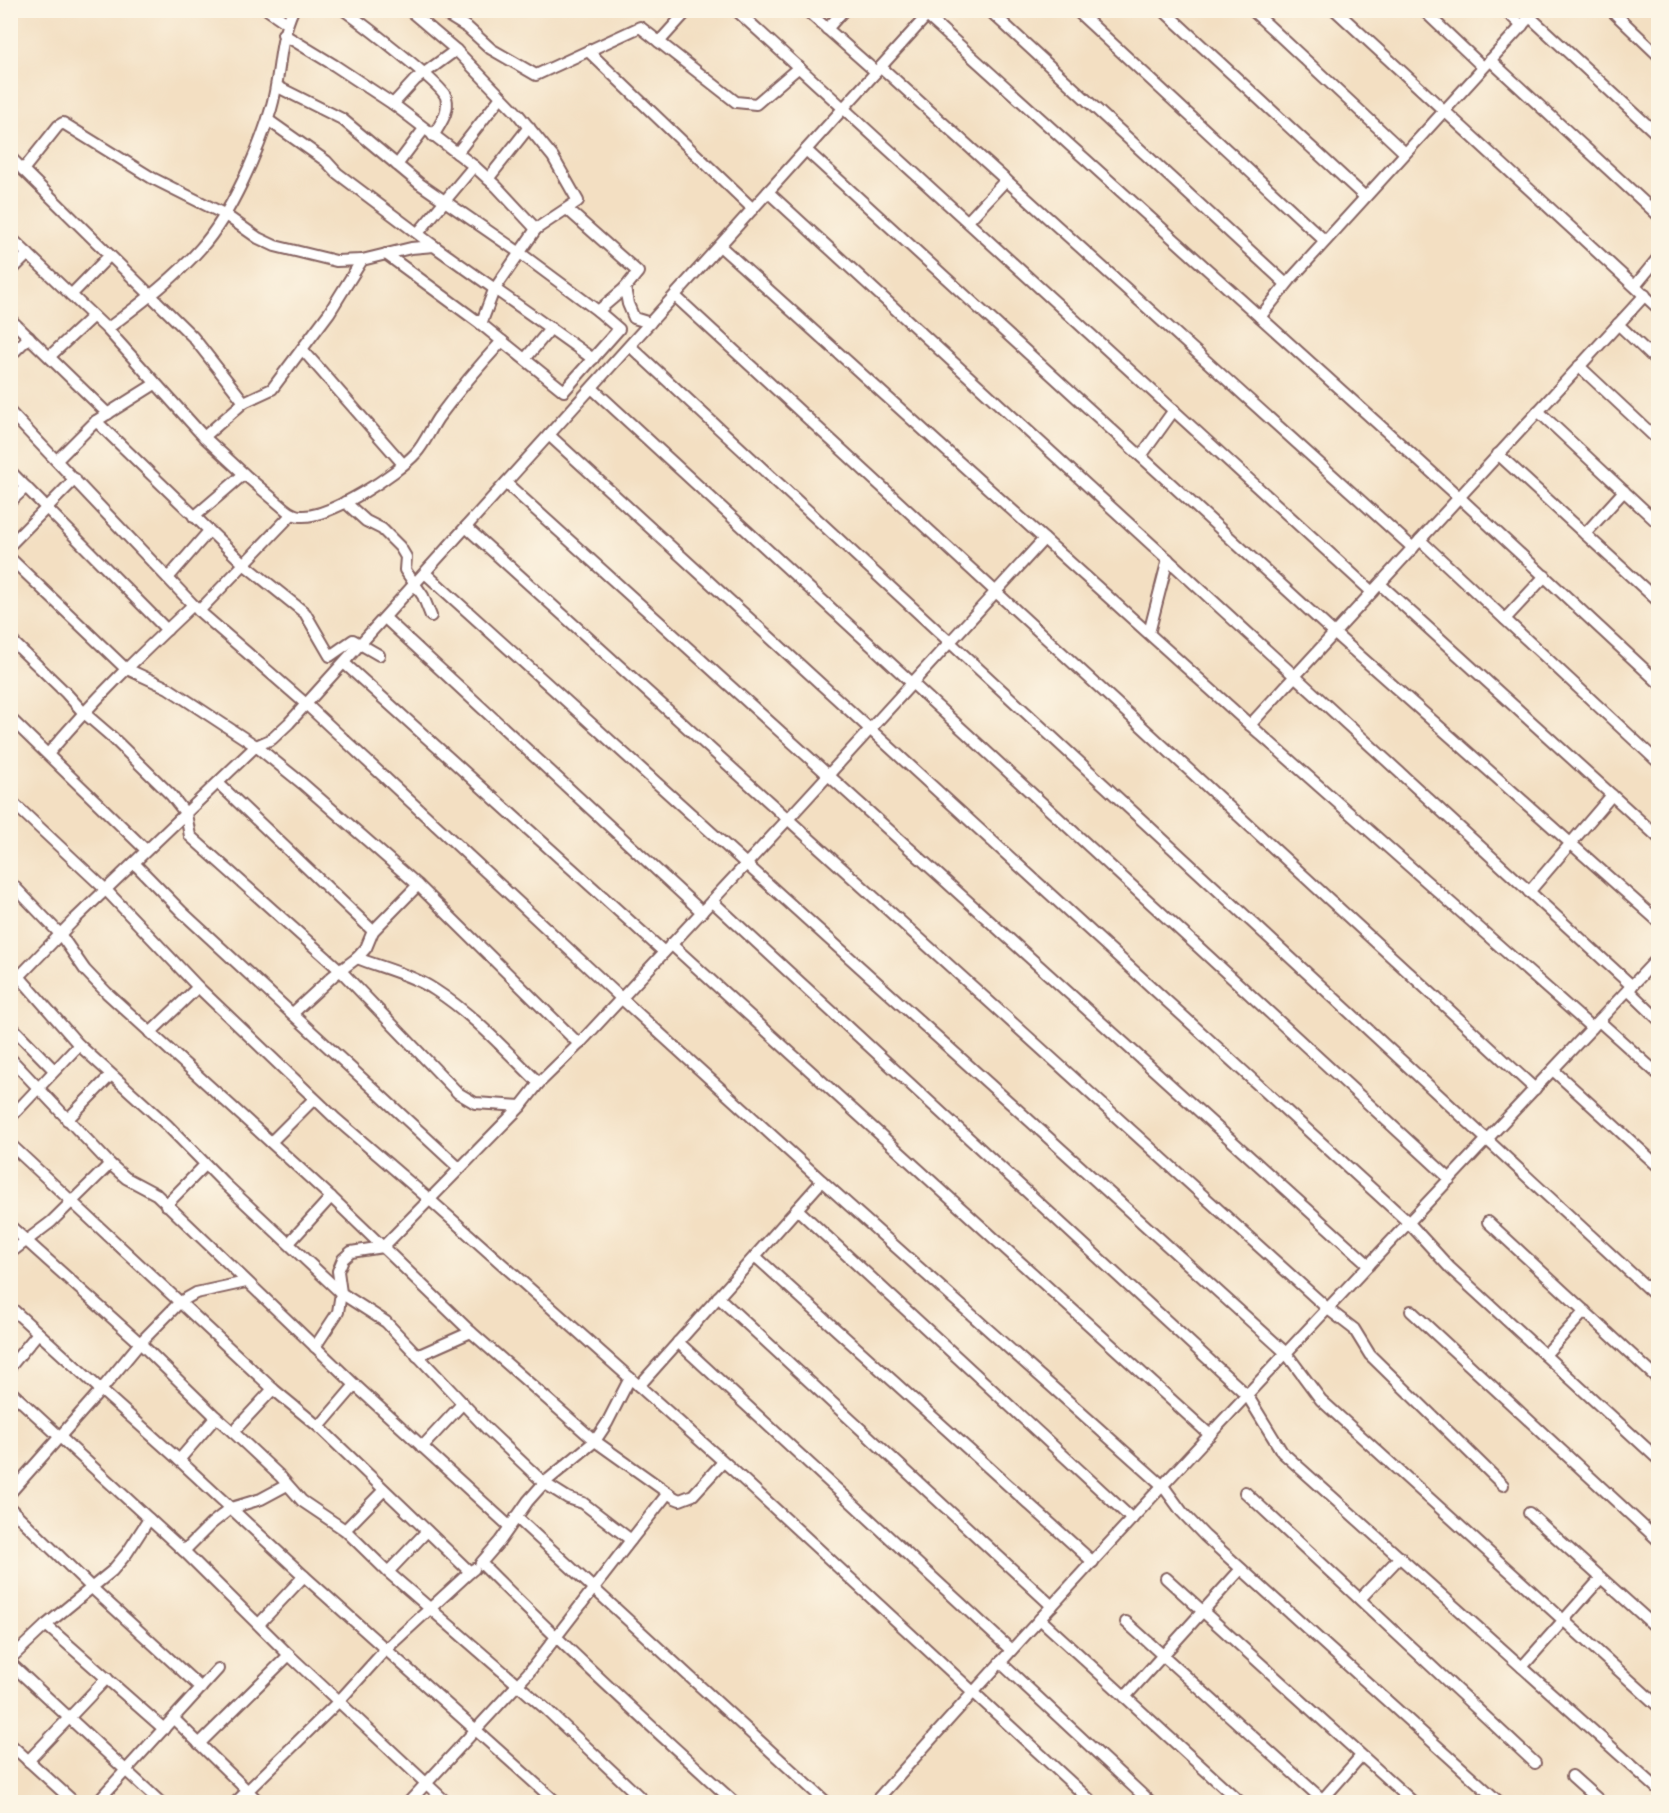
<svg xmlns="http://www.w3.org/2000/svg" width="1669" height="1813" viewBox="0 0 1669 1813" font-family="Vollkorn,serif">
  <style>
    .lines { fill: none; stroke-linecap: round; stroke-linejoin: round }
    .minor-casing { stroke: #856260; stroke-width: 14 }
    .minor { stroke: #fff; stroke-width: 10 }
  </style>
  <rect width="100%" height="100%" fill="#fcf5e5"/>
  <filter id="ink" filterUnits="userSpaceOnUse"><feTurbulence type="fractalNoise" baseFrequency=".0167" numOctaves="2"/><feDisplacementMap in="SourceGraphic" scale="12" xChannelSelector="R" yChannelSelector="G"/><feConvolveMatrix kernelMatrix="1 2 1 2 8 2 1 2 1" color-interpolation-filters="sRGB"/></filter>
  <filter id="wash" filterUnits="userSpaceOnUse"><feTurbulence type="fractalNoise" baseFrequency=".008" numOctaves="4" result="noise"/><feDisplacementMap in="SourceGraphic" scale="24" xChannelSelector="R" yChannelSelector="G"/><feGaussianBlur stdDeviation="1.35" result="paint"/><feColorMatrix in="noise" values="0 0 0 0 0 0 0 0 0 0 0 0 0 0 0 0 0 1.4 0 .05"/><feComposite in="paint" operator="in"/></filter>
  <g filter="url(#wash)">
    <rect width="100%" height="100%" fill="#f3dfc2"/>
  </g>
  <g filter="url(#ink)">
    <g class="lines">
      <g class="minor-casing">
        <g id="minor">
          <polyline points="268,10 287,23"/>
          <path d="M344,10C360,22 441,83 446,97C450,112 440,124 433,136"/>
          <polyline points="409,10 456,50 517,113 553,157 578,201 536,229 494,290 481,324 502,341"/>
          <polyline points="439,10 468,28 491,49 536,75 640,27 736,102 756,104 799,67"/>
          <polyline points="736,10 1372,592"/>
          <polyline points="806,10 876,72"/>
          <polyline points="989,10 1286,284"/>
          <polyline points="1076,10 1325,241"/>
          <polyline points="1163,10 1365,197"/>
          <polyline points="1252,10 1405,153"/>
          <polyline points="1335,10 1658,308"/>
          <polyline points="1423,10 1483,67"/>
          <polyline points="1505,10 1522,26"/>
          <polyline points="1536,10 1290,280 1260,317 1459,497 1658,682"/>
          <polyline points="1611,10 1658,55"/>
          <polyline points="927,16 1260,317"/>
          <polyline points="1530,17 1658,135"/>
          <polyline points="827,29 844,10"/>
          <polyline points="283,34 334,65 393,104"/>
          <polyline points="659,42 688,10"/>
          <polyline points="456,50 415,80 393,104 474,166 497,187 536,229"/>
          <polyline points="588,51 753,209"/>
          <polyline points="1490,60 1658,215"/>
          <polyline points="881,67 1413,548"/>
          <polyline points="268,120 326,161 337,173 434,246"/>
          <polyline points="806,150 1334,633 1658,921"/>
          <polyline points="457,153 501,97"/>
          <polyline points="10,157 193,337 244,402"/>
          <polyline points="397,165 424,129"/>
          <path d="M23,170L58,126L63,123L152,178L224,214L258,238L275,246L336,261L362,260L411,248L434,246C487,284 541,321 593,359"/>
          <polyline points="488,179 529,127"/>
          <polyline points="768,192 1632,986"/>
          <polyline points="567,209 638,272 625,288 628,304 634,318 650,323"/>
          <polyline points="968,221 1006,180"/>
          <polyline points="418,233 474,166"/>
          <path d="M10,237L107,329L204,437L244,474L285,509C290,513 295,516 301,516C330,518 397,474 416,453C425,443 430,430 438,418C458,391 479,366 502,341L564,391L619,329L598,311L520,253L420,184L342,119L278,87"/>
          <polyline points="720,246 1250,725 1592,1028"/>
          <polyline points="386,254 481,324"/>
          <polyline points="10,272 28,254"/>
          <polyline points="1635,286 1658,258"/>
          <polyline points="71,295 109,256"/>
          <polyline points="675,296 1535,1089"/>
          <polyline points="598,311 625,288"/>
          <polyline points="10,319 108,414"/>
          <polyline points="1618,324 1658,362"/>
          <path d="M107,329C140,304 174,279 201,248C230,216 259,150 271,109C281,76 278,42 293,10"/>
          <polyline points="630,346 1658,1298"/>
          <polyline points="302,349 403,464"/>
          <polyline points="10,356 29,337"/>
          <polyline points="50,356 93,316"/>
          <polyline points="525,359 551,328"/>
          <polyline points="1579,366 1658,440"/>
          <polyline points="592,388 1450,1179"/>
          <polyline points="1538,411 1658,523"/>
          <polyline points="10,412 199,611"/>
          <polyline points="96,421 244,564 305,613 330,656 353,640 379,655"/>
          <polyline points="549,435 1409,1223 1450,1268 1658,1459"/>
          <polyline points="204,437 244,402 272,389 329,313 362,260"/>
          <polyline points="1498,454 1658,601"/>
          <polyline points="1141,456 1174,410"/>
          <polyline points="57,460 96,421 155,384"/>
          <polyline points="10,471 167,630"/>
          <polyline points="506,483 1369,1265"/>
          <polyline points="10,502 26,487"/>
          <polyline points="345,502 366,521 382,529 400,547 406,557 405,570 423,596 431,616"/>
          <polyline points="292,514 199,611 306,704 621,998 822,1181 1163,1486 1182,1512 1205,1536 1499,1802"/>
          <polyline points="194,517 244,474"/>
          <polyline points="466,527 1328,1309 1354,1329 1370,1355 1503,1485"/>
          <polyline points="1585,534 1624,491"/>
          <polyline points="1420,540 1658,762"/>
          <polyline points="10,545 75,479"/>
          <polyline points="10,558 125,668 168,688 256,746 303,784 418,885 579,1044"/>
          <polyline points="425,573 1286,1353 1321,1400 1658,1706"/>
          <polyline points="168,578 209,531"/>
          <polyline points="1380,584 1658,837"/>
          <polyline points="385,618 702,912"/>
          <polyline points="1505,619 1545,576"/>
          <polyline points="1149,633 1168,559"/>
          <polyline points="10,639 66,693 83,712 112,737 171,795 186,814 190,836 340,970 458,1093 475,1103 521,1106"/>
          <polyline points="344,663 664,952"/>
          <polyline points="10,718 146,850"/>
          <polyline points="1250,725 1645,295"/>
          <path d="M48,754C93,700 142,653 193,605"/>
          <polyline points="218,783 373,931"/>
          <polyline points="10,800 106,890 198,987 336,1119 429,1199 630,1378"/>
          <polyline points="134,863 182,912 459,1168"/>
          <polyline points="10,882 60,934 85,970 107,993 331,1197 471,1332"/>
          <polyline points="1529,892 1612,795"/>
          <polyline points="712,901 1247,1395 1282,1452 1658,1789"/>
          <polyline points="671,944 1210,1435"/>
          <path d="M357,958C383,968 412,975 435,990C474,1015 506,1051 539,1083"/>
          <polyline points="10,966 79,1045 167,1125 224,1183 341,1293 386,1322 487,1429 544,1483 595,1441 607,1423 630,1378 732,1469 1092,1802"/>
          <polyline points="10,986 75,919 256,746 272,739 289,723 932,10"/>
          <polyline points="1628,990 1658,1019"/>
          <polyline points="293,1013 333,976 357,958 366,948 373,931 418,885"/>
          <polyline points="1599,1021 1658,1074"/>
          <polyline points="10,1025 54,1070"/>
          <polyline points="150,1033 198,987"/>
          <polyline points="10,1058 110,1164 126,1178 156,1194 355,1385 509,1526"/>
          <polyline points="1553,1070 1658,1166"/>
          <polyline points="10,1118 79,1045"/>
          <polyline points="67,1120 111,1075"/>
          <polyline points="271,1142 314,1099"/>
          <polyline points="10,1144 273,1389"/>
          <polyline points="166,1205 205,1165"/>
          <polyline points="797,1209 1132,1519"/>
          <polyline points="1488,1222 1658,1379"/>
          <polyline points="10,1226 140,1343 216,1417"/>
          <polyline points="289,1243 331,1197"/>
          <polyline points="10,1253 51,1222 110,1164"/>
          <polyline points="755,1256 1093,1562"/>
          <polyline points="718,1297 1052,1606"/>
          <polyline points="10,1307 101,1390 140,1343 180,1302 196,1293 246,1282"/>
          <polyline points="1411,1311 1658,1540"/>
          <polyline points="678,1342 1011,1650"/>
          <polyline points="315,1347 338,1312 341,1293 338,1271 343,1259 351,1252 383,1247 521,1106 539,1083 579,1044 788,819 1044,539"/>
          <polyline points="1545,1355 1585,1311"/>
          <polyline points="417,1356 471,1332 595,1441 675,1498 680,1500 693,1495 723,1462"/>
          <polyline points="10,1367 38,1333"/>
          <polyline points="639,1386 822,1181"/>
          <polyline points="10,1391 184,1551 289,1655 446,1802"/>
          <polyline points="319,1427 470,1572 474,1569"/>
          <polyline points="233,1432 280,1476 302,1501 345,1530 388,1572 547,1710 645,1802"/>
          <polyline points="422,1447 463,1403"/>
          <polyline points="179,1460 304,1576 556,1802"/>
          <polyline points="1245,1492 1535,1763"/>
          <polyline points="10,1493 101,1390 179,1460 216,1417 233,1432 273,1389 319,1427 355,1385"/>
          <polyline points="10,1508 91,1587 201,1688"/>
          <polyline points="1529,1513 1658,1629"/>
          <polyline points="516,1517 826,1802"/>
          <polyline points="345,1530 384,1490"/>
          <polyline points="631,1540 668,1493"/>
          <polyline points="184,1551 211,1524 231,1508 261,1499 287,1485"/>
          <polyline points="388,1572 427,1531"/>
          <polyline points="1166,1578 1413,1802"/>
          <polyline points="1360,1599 1400,1557"/>
          <polyline points="1040,1619 1240,1802"/>
          <polyline points="1126,1622 1325,1802"/>
          <polyline points="259,1624 304,1576"/>
          <polyline points="46,1625 164,1729"/>
          <polyline points="10,1659 46,1625 112,1571 127,1553 149,1519"/>
          <polyline points="1000,1662 1150,1802"/>
          <polyline points="10,1663 160,1802"/>
          <polyline points="1522,1667 1601,1578"/>
          <polyline points="1125,1697 1241,1569"/>
          <polyline points="174,1719 259,1802"/>
          <polyline points="10,1744 74,1802"/>
          <polyline points="199,1744 289,1655"/>
          <polyline points="28,1761 107,1678"/>
          <polyline points="1572,1776 1601,1802"/>
          <polyline points="1322,1800 1361,1756"/>
          <polyline points="97,1802 218,1669"/>
          <polyline points="236,1802 339,1701 386,1649 470,1572"/>
          <path d="M409,1802L529,1672L631,1540L583,1503L568,1498L544,1483L528,1501L500,1541L481,1563C563,1646 648,1724 734,1802"/>
          <path d="M875,1802C1130,1515 1395,1237 1658,958"/>
        </g>
      </g>
      <use href="#minor" class="minor"/>
    </g>
  </g>
  <rect width="1669" height="1813" fill="none" stroke="#fcf5e5" stroke-width="36"/>
</svg>
